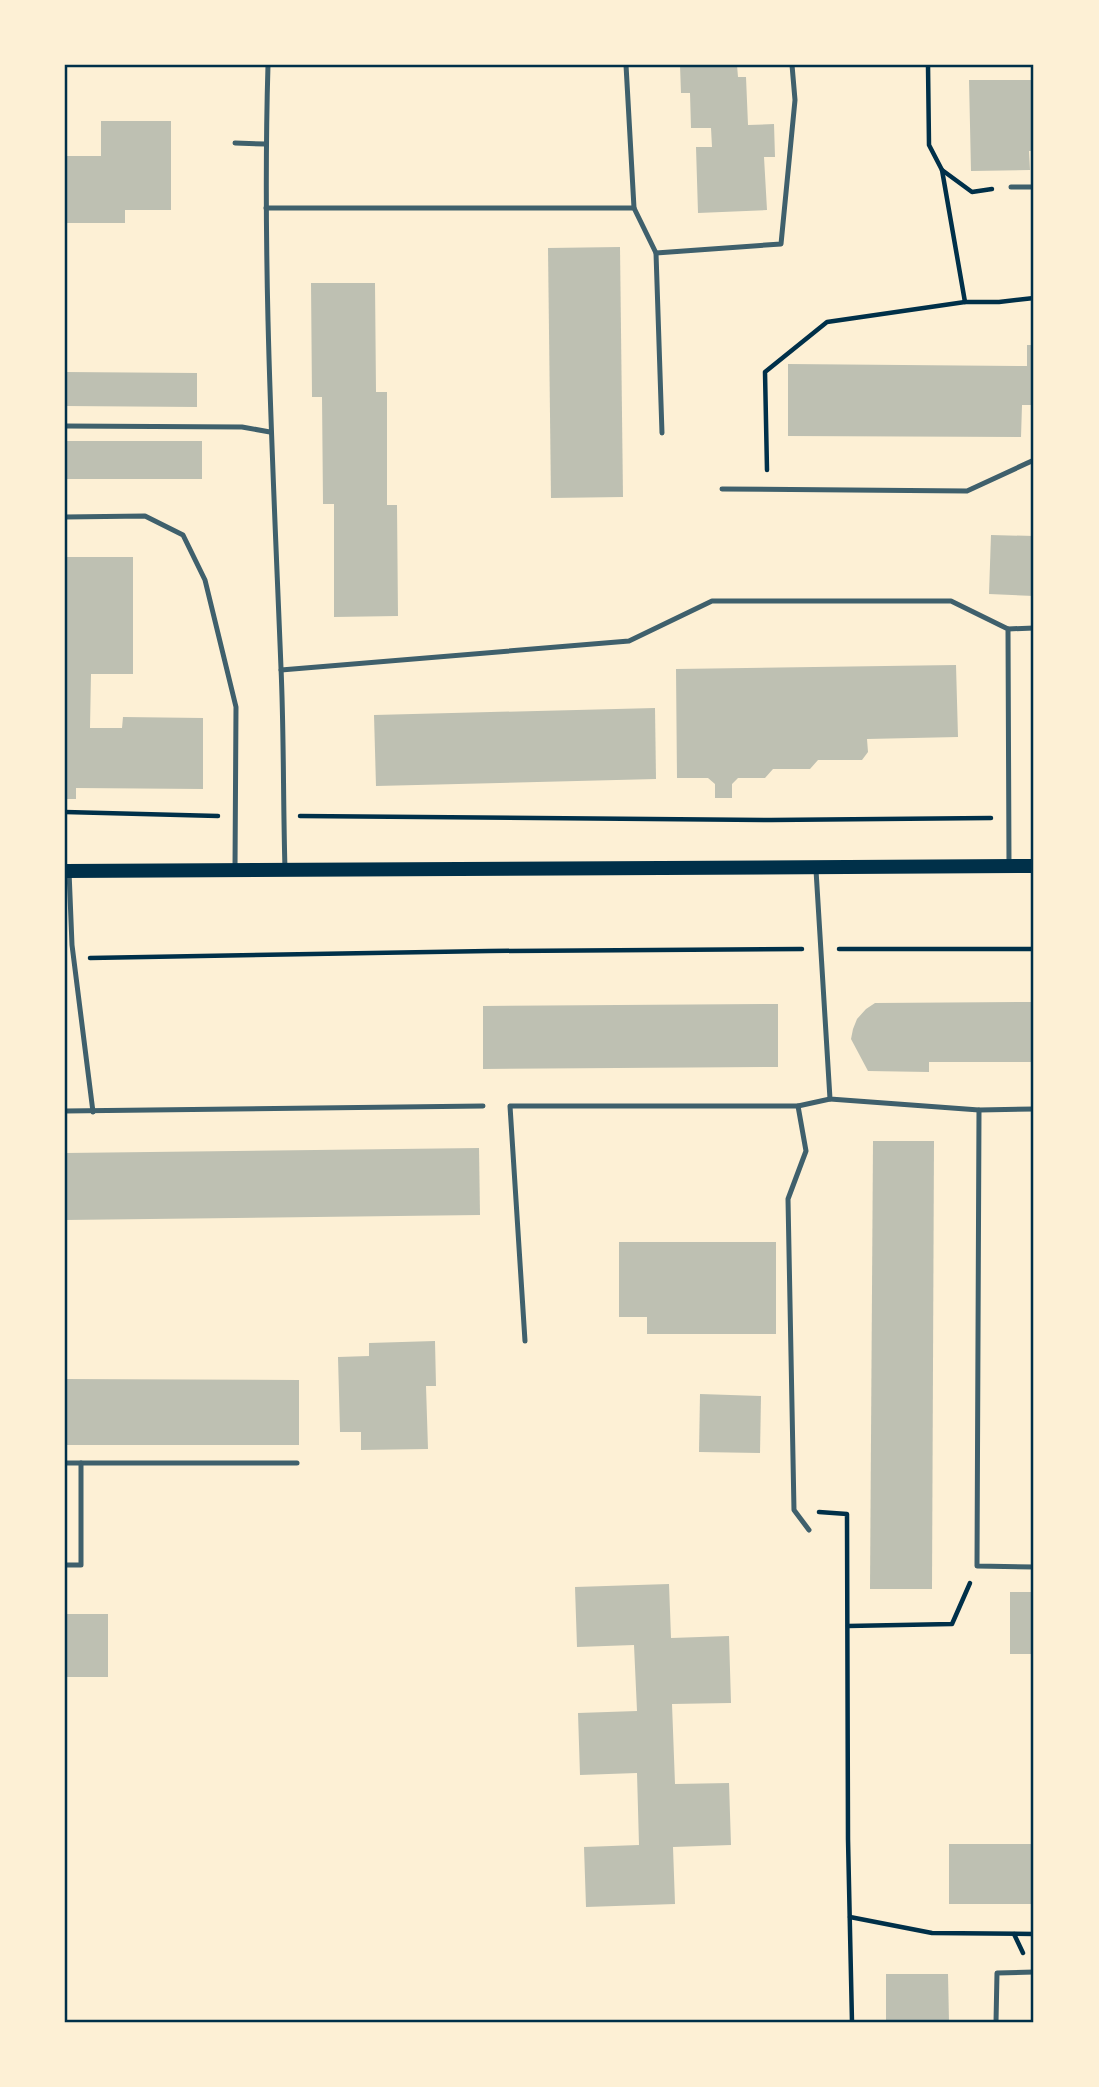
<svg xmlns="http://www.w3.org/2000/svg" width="1099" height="2087" viewBox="0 0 1099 2087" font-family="Arial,sans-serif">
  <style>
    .building { fill: #bec0b2 }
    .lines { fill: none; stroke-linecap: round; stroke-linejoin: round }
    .path { stroke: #003049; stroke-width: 4.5 }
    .service { stroke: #3f606c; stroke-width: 5 }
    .secondary { stroke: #003049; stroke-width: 14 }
    .neatline { fill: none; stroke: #003049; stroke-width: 2.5 }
  </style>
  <rect width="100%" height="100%" fill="#fdf0d5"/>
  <g class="building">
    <polygon points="680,65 737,65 738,77 746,77 748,125 774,124 775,157 764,157 767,210 698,213 696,147 712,147 711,128 691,128 690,93 681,93"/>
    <polygon points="969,80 1034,80 1034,151 1029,151 1030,170 971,171"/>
    <polygon points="101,121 171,121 171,210 125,210 125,223 65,223 65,156 101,156"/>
    <polygon points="620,247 623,497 551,498 548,248"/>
    <polygon points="311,283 375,283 376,392 387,392 387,505 397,505 398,616 334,617 334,504 323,504 322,397 312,397"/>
    <polygon points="1027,345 1034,345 1034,405 1022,405 1021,437 788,436 788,364 1027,366"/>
    <polygon points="65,372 197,373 197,407 65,406"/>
    <rect x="65" y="441" width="137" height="38"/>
    <polygon points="991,535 1034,536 1034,596 989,594"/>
    <polygon points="65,557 133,557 133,674 91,674 90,728 122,728 123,717 203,718 203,789 76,788 76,799 65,799"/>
    <polygon points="956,665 958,737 867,739 868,752 862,760 818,760 810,769 773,769 765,778 738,778 732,784 732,798 715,798 715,784 708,778 677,778 676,669"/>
    <polygon points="655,708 656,779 376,786 374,715"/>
    <polygon points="1034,1002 1034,1062 929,1062 929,1072 868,1071 851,1039 853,1029 857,1019 866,1009 875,1003"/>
    <polygon points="778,1004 778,1067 483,1069 483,1006"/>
    <polygon points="873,1141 934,1141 932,1589 870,1589"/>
    <polygon points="479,1148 480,1215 65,1220 65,1153"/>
    <polygon points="619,1242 776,1242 776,1334 647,1334 647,1317 619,1317"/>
    <polygon points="435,1341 436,1386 426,1386 428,1449 361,1450 361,1432 340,1432 338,1357 369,1356 369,1343"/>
    <polygon points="65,1379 299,1380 299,1445 65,1445"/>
    <polygon points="700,1394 761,1396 760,1453 699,1452"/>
    <polygon points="669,1584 671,1638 729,1636 731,1703 672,1704 675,1784 729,1783 731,1845 673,1847 675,1904 586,1907 584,1847 639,1845 637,1773 580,1775 578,1713 637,1711 634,1645 577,1647 575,1587"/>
    <rect x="1010" y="1592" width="24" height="62"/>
    <rect x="65" y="1614" width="43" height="63"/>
    <rect x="949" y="1844" width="85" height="60"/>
    <polygon points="886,1974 948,1974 949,2022 886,2022"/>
  </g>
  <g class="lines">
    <g class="path">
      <polyline points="928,65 929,145 942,170 965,302"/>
      <polyline points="942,170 972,192 992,189"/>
      <polyline points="767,470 765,372 827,322 965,302 999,302 1034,298"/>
      <polyline points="65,812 218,816"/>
      <polyline points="300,816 771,820 991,818"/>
      <polyline points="839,949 1034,949"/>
      <polyline points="90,958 489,951 802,949"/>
      <polyline points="819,1512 847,1514 848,1839 852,2022"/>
      <polyline points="848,1626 952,1624 970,1583"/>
      <polyline points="850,1917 932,1933 1034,1934"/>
      <polyline points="1014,1934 1023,1953"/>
    </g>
    <g class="service">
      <path d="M268,65C262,266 273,467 281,668C284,735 283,802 285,869"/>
      <polyline points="626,65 634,208"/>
      <polyline points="235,143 265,144"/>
      <polyline points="1011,187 1034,187"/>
      <polyline points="266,208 634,208 656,253 662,433"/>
      <polyline points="656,253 781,244 795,100 792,65"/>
      <polyline points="65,426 242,427 270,432"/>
      <polyline points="722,489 967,491 1034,460"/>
      <polyline points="65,517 145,516 183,535 205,580 236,707 235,869"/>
      <polyline points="1008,629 1034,628"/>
      <polyline points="281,670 629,641 712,601 951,601 1008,629 1009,865"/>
      <polyline points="816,870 830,1099 979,1110 1034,1109"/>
      <polyline points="69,871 72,945 93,1112"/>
      <polyline points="798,1106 806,1151 788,1199 794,1510 809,1530"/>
      <polyline points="979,1110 977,1566 1034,1567"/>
      <polyline points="65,1111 483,1106"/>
      <polyline points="525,1341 510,1106 798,1106 830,1099"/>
      <polyline points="65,1463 297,1463"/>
      <polyline points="65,1565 81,1565 81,1463"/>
      <polyline points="996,2022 997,1973 1034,1972"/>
    </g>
    <polyline class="secondary" points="65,871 1034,866"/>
  </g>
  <rect width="1099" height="2087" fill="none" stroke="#fdf0d5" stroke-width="133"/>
  <rect x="66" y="66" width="966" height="1955" class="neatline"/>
</svg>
